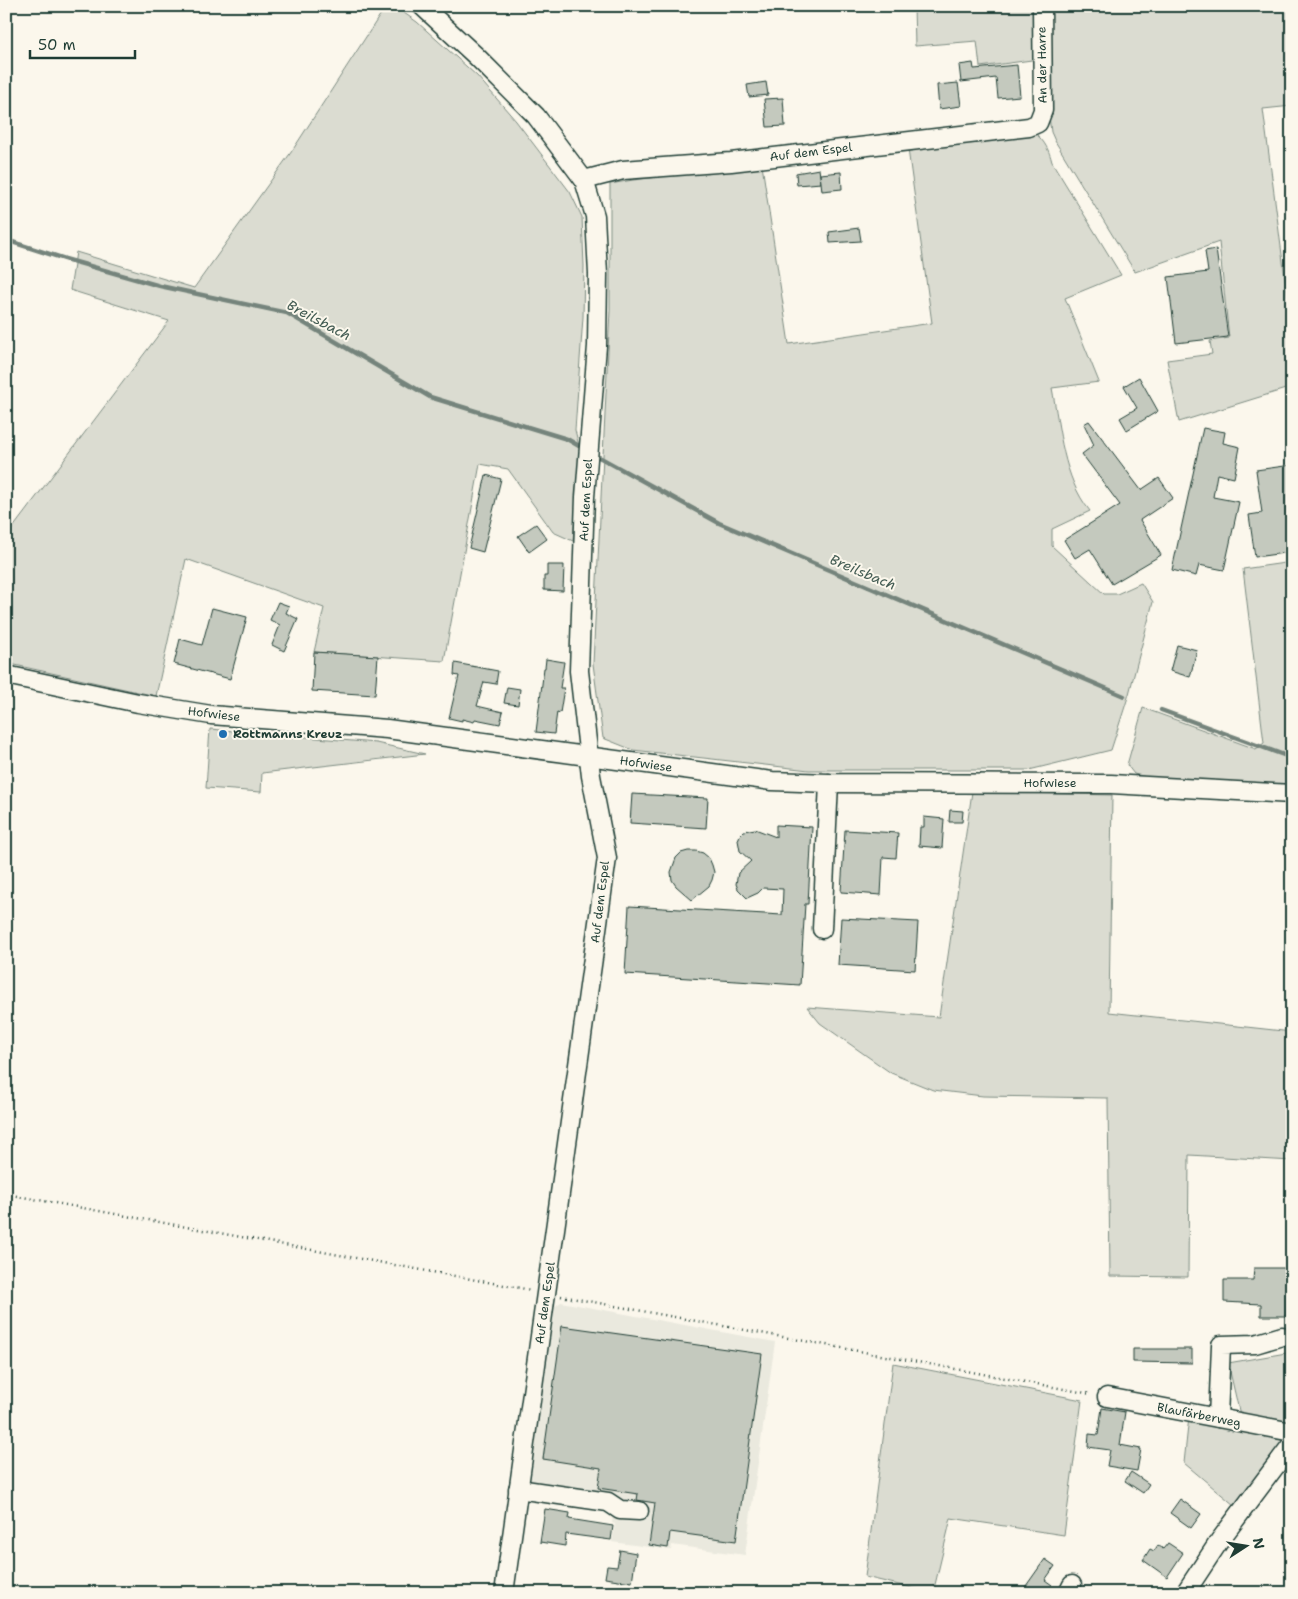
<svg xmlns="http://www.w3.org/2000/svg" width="1298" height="1599" viewBox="0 0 1298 1599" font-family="'Shantell Sans',sans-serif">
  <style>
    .built { fill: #eae9de }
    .green { fill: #dbdcd1; stroke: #7d8c82 }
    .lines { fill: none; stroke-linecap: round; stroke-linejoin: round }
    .stream { stroke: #74847b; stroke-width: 4.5 }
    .building { fill: #c4c9be; stroke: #1f3d34 }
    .minor-casing { stroke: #1f3d34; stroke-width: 21 }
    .path { stroke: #1f3d34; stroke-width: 2.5; stroke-dasharray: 1 4; stroke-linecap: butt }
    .minor { stroke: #fbf7ec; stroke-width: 18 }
    .poi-dot { fill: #1f6fb2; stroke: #fbf7ec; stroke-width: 2 }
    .labels { text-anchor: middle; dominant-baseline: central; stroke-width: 4; stroke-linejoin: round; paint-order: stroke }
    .street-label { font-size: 12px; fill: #1f3d34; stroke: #fbf7ec }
    .poi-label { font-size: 12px; font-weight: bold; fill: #1f3d34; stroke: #fbf7ec; text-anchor: start }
    .water-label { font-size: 14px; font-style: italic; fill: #425b52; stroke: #fbf7ec }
  </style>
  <rect width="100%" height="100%" fill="#fbf7ec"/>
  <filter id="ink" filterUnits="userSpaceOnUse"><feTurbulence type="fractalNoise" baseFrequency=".02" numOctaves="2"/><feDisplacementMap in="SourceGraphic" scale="10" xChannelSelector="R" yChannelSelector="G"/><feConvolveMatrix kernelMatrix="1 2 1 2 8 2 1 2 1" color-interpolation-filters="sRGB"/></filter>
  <g filter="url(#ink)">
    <polygon class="built" points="561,1302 775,1342 745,1555 672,1545 671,1550 612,1542 615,1524 612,1523 614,1507 524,1495 551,1309"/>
    <g class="green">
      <polygon points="386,6 394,6 417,22 477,76 516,121 570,192 582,217 584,266 583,317 575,430 580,450 573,541 553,532 508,469 480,464 444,661 314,652 324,608 186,559 156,696 6,663 6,537 169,321 70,290 76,252 194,288 292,151"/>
      <polygon points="914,6 1037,6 1039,59 980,67 977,41 915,46"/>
      <polygon points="1049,6 1292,6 1292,106 1263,109 1292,331 1292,387 1179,422 1167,360 1212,354 1210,341 1229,338 1219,242 1135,272 1055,141 1051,132 1049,116"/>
      <path d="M1036,134C1045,142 1049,150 1052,162L1121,275L1065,298L1099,382L1052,388C1060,429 1063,478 1090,511L1052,529V546L1104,594H1117L1141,583L1153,602L1129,694L1111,750L1029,770H809L633,750L603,738L593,664L610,310V184L633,180L762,165L789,344L932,323L908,149Z"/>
      <polygon points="1292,562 1292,788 1147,777 1134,774 1127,765 1143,708 1256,749 1264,743 1243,569"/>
      <polygon points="210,729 376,743 425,754 262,773 261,792 206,788"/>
      <polygon points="972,792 1112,795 1109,1012 1292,1032 1292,1161 1189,1155 1188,1277 1110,1276 1108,1098 983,1096 933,1090 891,1073 820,1023 807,1007 939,1017"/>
      <polygon points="1292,1352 1292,1422 1240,1415 1228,1363"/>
      <polygon points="893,1363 1082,1400 1064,1535 951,1518 933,1593 865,1577"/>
      <polygon points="1189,1417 1287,1439 1234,1505 1184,1463"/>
    </g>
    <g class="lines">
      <g class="stream">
        <polyline points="6,240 65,259 160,286 287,313 430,397 567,439 579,446"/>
        <polyline points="599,457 719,523 1124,696"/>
        <polyline points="1161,710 1292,758"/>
      </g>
    </g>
    <g class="building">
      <polygon points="973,63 974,69 1017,65 1020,96 998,98 996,78 961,82 959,65"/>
      <polygon points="766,82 768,95 749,97 747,85"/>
      <polygon points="958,83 961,106 939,109 937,85"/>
      <polygon points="783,98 785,126 767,127 764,99"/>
      <polygon points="819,169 821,183 797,185 796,173"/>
      <polygon points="841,172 842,189 822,191 820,174"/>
      <polygon points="859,228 861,241 830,243 829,232"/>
      <polygon points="1216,249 1228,337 1176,343 1168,277 1208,272 1205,251"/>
      <polygon points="1139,377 1158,411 1127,430 1120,418 1137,408 1124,386"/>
      <polygon points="1089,421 1141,490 1159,478 1173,498 1140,520 1161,555 1112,584 1090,549 1075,558 1064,540 1120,505 1082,454 1094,445 1084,424"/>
      <polygon points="1203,428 1225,432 1223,443 1240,447 1234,478 1217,474 1213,497 1239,502 1224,570 1199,565 1196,576 1172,570"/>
      <polygon points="1292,465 1292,552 1255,557 1249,515 1262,513 1256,470"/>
      <polygon points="486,475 501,479 483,552 469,548"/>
      <polygon points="536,524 547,539 529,552 518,536"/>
      <polygon points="547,565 564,565 563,591 544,590 544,576 547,576"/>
      <polygon points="278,602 289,606 286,613 298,619 284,651 272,645 280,625 270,620"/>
      <polygon points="212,608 247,617 230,679 174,664 180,639 202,645"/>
      <polygon points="1177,645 1197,650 1190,677 1170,671"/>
      <polygon points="314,652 378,656 375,695 312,691"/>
      <polygon points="546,659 564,662 560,688 564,688 560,713 557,712 554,734 536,732 544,668 545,668"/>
      <polygon points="455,663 498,671 496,684 484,682 477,706 503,712 500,724 475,719 474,722 462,719 462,721 449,718 459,676 454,675"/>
      <polygon points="507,687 520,689 518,705 504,703"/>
      <polygon points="632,794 708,798 706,828 630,823"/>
      <polygon points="950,810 963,811 962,822 949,822"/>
      <polygon points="924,817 944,819 942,848 919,846 920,827 924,827"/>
      <polygon points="776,825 812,827 808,904 805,904 800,985 625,974 629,906 782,915 783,889 763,888 758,893 747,898 738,889 736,884 738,873 751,861 740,851 738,840 740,835 744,831 755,829 776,837"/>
      <polygon points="845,830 898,833 896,858 883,857 881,895 841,892"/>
      <polygon points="688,851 696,851 703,853 709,858 712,865 714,872 712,880 709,886 692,900 676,886 672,880 671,872 676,858 681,853"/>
      <polygon points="841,918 918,922 915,970 838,965"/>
      <polygon points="1254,1268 1287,1268 1286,1316 1261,1316 1261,1304 1224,1302 1224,1280 1253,1280"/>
      <polygon points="562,1326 762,1354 736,1541 670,1532 668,1548 649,1545 655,1503 637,1500 638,1494 598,1488 601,1468 543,1459"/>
      <polygon points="1133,1349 1192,1349 1192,1363 1133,1362"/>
      <polygon points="1102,1408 1125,1412 1120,1445 1141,1449 1137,1471 1107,1466 1110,1450 1088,1447 1089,1434 1098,1435"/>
      <polygon points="1131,1472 1149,1484 1143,1493 1125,1481"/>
      <polygon points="1180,1499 1201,1514 1191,1528 1170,1513"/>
      <polygon points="545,1509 570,1513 569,1519 613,1526 611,1540 566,1534 565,1546 540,1542"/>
      <polygon points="1168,1543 1183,1553 1167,1577 1143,1560 1150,1549 1154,1551 1158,1545 1163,1549"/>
      <polygon points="620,1550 636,1553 632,1582 605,1578 607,1566 617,1567"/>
      <polygon points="1045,1559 1055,1566 1045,1580 1052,1585 1046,1593 1021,1593"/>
    </g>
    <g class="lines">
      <g class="minor-casing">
        <g id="minor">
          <polyline points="422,6 476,56 536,116 584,180 595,216 598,274 597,346 585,497 579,671 591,776 607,858 504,1593"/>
          <polyline points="584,180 623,170 731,162 1029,127 1038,123 1043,110 1042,6"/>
          <polyline points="6,675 138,703 211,715 387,729 772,781 829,783 1111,784 1292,794"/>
          <polyline points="822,929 829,783"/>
          <polyline points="1107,1397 1292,1432"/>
          <polyline points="1218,1418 1221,1345 1255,1344 1282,1336"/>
          <polyline points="518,1489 608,1502 620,1510 639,1511"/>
          <polyline points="1068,1593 1072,1585"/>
          <polyline points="1185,1593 1220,1540 1292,1444"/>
        </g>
      </g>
      <g class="path">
        <polyline points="6,1194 531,1290"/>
        <polyline points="561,1296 1091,1394"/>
      </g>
      <use href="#minor" class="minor"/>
    </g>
  </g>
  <circle class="poi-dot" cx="223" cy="734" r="5"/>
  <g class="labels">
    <g class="street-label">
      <text transform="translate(1042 65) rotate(-91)">An der Harre</text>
      <text transform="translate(811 152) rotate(-7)">Auf dem Espel</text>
      <text transform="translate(586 500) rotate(-87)">Auf dem Espel</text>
      <text transform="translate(214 714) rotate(7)">Hofwiese</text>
      <text transform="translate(646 764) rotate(8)">Hofwiese</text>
      <text x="1050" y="783">Hofwiese</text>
      <text transform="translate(600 902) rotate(-83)">Auf dem Espel</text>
      <text transform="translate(545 1303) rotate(-82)">Auf dem Espel</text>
      <text transform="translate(1199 1415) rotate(11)">Blaufärberweg</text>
    </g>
    <g class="poi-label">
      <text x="233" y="734">Rottmanns Kreuz</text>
    </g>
    <g class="water-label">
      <text transform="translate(319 320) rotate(28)">Breilsbach</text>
      <text transform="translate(863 572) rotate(23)">Breilsbach</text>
    </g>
  </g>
  <rect width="1298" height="1599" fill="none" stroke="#fbf7ec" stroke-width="25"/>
  <rect x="12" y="12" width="1273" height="1574" fill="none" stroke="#1f3d34" stroke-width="2" filter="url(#ink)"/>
  <g transform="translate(1246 1546) rotate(78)" stroke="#fbf7ec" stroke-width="4" paint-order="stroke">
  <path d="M0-4L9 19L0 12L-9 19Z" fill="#1f3d34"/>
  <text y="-8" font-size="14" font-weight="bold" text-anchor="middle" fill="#1f3d34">N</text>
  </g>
  <path d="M30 50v8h105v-8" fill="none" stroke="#1f3d34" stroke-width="2.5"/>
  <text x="38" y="50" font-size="15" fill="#1f3d34" stroke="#fbf7ec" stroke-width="4" paint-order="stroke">50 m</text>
</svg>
